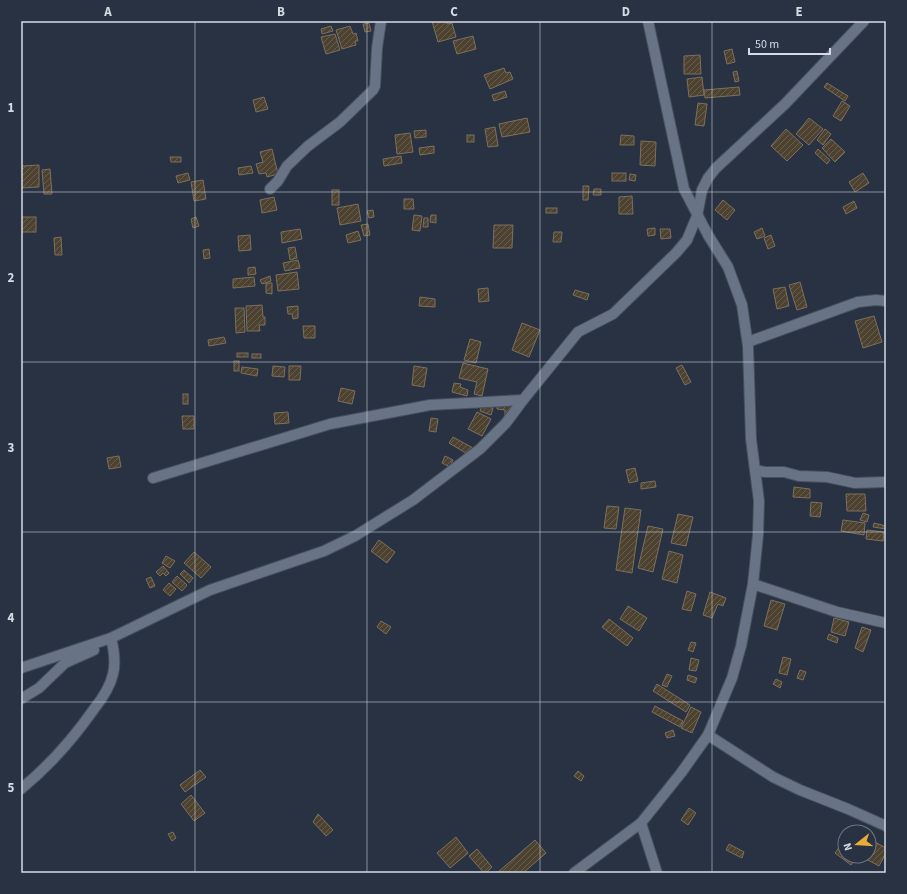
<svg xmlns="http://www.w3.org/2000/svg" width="907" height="894" viewBox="0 0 907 894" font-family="'Source Sans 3',sans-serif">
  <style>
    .building { fill: url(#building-hatch); stroke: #7c705d }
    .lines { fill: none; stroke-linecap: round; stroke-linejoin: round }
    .minor-casing { stroke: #48505d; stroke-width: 12 }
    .minor { stroke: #687385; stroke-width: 10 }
    .grid { fill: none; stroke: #d5dbe5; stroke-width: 1; stroke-opacity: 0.55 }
    .neatline { fill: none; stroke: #d5dbe5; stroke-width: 1.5 }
    .grid-label { font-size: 13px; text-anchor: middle; font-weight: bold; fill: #d5dbe5 }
  </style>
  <defs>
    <pattern id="building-hatch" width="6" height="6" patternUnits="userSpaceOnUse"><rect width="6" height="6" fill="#4d4230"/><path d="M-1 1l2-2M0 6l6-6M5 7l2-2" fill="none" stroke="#665d4e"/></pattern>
  </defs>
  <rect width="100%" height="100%" fill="#293242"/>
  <g class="building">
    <polygon points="432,21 447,21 447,24 452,23 456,37 438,42"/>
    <polygon points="369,23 371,31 365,32 363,24"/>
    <polygon points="331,26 333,31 322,34 321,29"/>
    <polygon points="350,26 353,34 356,33 358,41 355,41 356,45 342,49 336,30"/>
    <polygon points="335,34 340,50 326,54 321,37"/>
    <polygon points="473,36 476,49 457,54 453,41"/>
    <polygon points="732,49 735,62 727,64 724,51"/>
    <polygon points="700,55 701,74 684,74 684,56"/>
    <polygon points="504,68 506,73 510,72 513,79 490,89 484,75"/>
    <polygon points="737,71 739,81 735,82 733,72"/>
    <polygon points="702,77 704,95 689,97 687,79"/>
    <polygon points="827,83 848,96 845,101 824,87"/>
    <polygon points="739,87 740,95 705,98 704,90"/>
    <polygon points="505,91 507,97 494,101 492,95"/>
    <polygon points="264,97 268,109 256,112 253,100"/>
    <polygon points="842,101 850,106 841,121 833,116"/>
    <polygon points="698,103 707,104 704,126 695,125"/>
    <polygon points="527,118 530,132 502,137 499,124"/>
    <polygon points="809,118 823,129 809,145 796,134"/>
    <polygon points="495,127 498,146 488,147 485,129"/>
    <polygon points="786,129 803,145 787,161 771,146"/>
    <polygon points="825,129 831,134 823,145 817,140"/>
    <polygon points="426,130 426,137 415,138 414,131"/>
    <polygon points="410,133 413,152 397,154 395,135"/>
    <rect x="467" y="135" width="7" height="7"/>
    <polygon points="621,135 634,136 634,145 620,145"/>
    <polygon points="831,139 845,152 835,162 822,148"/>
    <polygon points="641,141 656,142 655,166 640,165"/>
    <polygon points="434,146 434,153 420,155 419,148"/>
    <polygon points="272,149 278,174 267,177 266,173 259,174 256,164 263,162 260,152"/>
    <polygon points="818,149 830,160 827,164 815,153"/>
    <polygon points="401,156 402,163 384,166 383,159"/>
    <polygon points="170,157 181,157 181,162 171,162"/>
    <polygon points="39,165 39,187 22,188 22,183 21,183 22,166"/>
    <polygon points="251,166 253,173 239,175 238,168"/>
    <polygon points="50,169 52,194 44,194 42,170"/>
    <polygon points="188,173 190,180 178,183 176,176"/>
    <rect x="612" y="173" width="14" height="8"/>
    <polygon points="863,173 869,183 855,192 849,182"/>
    <polygon points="630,174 636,175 635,181 629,180"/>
    <polygon points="203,180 206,199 194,201 191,182"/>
    <polygon points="583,186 589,186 588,200 583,200"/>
    <polygon points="594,189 601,189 601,195 593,195"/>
    <rect x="332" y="190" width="7" height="15"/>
    <polygon points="632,196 633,214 619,214 619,197"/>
    <polygon points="274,197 277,210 262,213 260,200"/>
    <polygon points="404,199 413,199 414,209 404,209"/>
    <polygon points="723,200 735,210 727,220 715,210"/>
    <polygon points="854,201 857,208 846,214 843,207"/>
    <polygon points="358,204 361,221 340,225 337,208"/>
    <rect x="546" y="208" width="11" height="5"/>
    <polygon points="373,210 374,217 369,218 367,211"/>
    <polygon points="414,215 422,216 420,231 412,230"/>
    <polygon points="431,215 436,215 436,223 430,222"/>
    <rect x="21" y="217" width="15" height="15"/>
    <polygon points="196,217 199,226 193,228 191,219"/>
    <polygon points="424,218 428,218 428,227 423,227"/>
    <polygon points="368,224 370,235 364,236 361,225"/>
    <polygon points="494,225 513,225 512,248 493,248"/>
    <polygon points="655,228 655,235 648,236 647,229"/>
    <polygon points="762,228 765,236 757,239 754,232"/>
    <polygon points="300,229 302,239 282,243 281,232"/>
    <polygon points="660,229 670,229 671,238 661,239"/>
    <polygon points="358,231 361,240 348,243 346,235"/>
    <polygon points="554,232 562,232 561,242 553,242"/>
    <polygon points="250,235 251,250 239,251 238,236"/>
    <polygon points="771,235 775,246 768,249 764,238"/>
    <polygon points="61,237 62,255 55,255 54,238"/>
    <polygon points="295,247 297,258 290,260 288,248"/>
    <polygon points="209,249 210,258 204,259 203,250"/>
    <polygon points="298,260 300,268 285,271 283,263"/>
    <polygon points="255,267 256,274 248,275 248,268"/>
    <polygon points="297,272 299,289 278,291 276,275"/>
    <polygon points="270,276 271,281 262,284 260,280"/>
    <polygon points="254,277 255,286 233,288 233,279"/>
    <polygon points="800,282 807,307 797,310 789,285"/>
    <polygon points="266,283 272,283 272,294 266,293"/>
    <polygon points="785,287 789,306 777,309 773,289"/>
    <polygon points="488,288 489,301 479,302 478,289"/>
    <polygon points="575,290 589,294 587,300 573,295"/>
    <polygon points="420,297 435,299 435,307 419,306"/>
    <polygon points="262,305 263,317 265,317 265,325 259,325 260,331 247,331 246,306"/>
    <polygon points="298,306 298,318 293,319 292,314 288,314 287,307"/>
    <polygon points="235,308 244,308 245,332 236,333"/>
    <polygon points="874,316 882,342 863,348 855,321"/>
    <polygon points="522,323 540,330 529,357 512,350"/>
    <polygon points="303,326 315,326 315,338 304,338"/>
    <polygon points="224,337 226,343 209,346 208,340"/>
    <polygon points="470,339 481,342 476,363 464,360"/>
    <rect x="237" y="353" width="11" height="4"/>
    <rect x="252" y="354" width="9" height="4"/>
    <rect x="234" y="361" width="5" height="10"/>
    <polygon points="463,363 488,369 482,396 474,394 477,382 459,378"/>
    <polygon points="682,365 691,382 685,385 676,368"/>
    <polygon points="273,366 285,367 284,377 272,376"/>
    <polygon points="289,366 301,366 300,380 289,380"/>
    <polygon points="414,366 427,368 424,387 412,385"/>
    <polygon points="242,367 258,369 257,376 241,373"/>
    <polygon points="454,383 461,384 460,387 468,390 467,396 452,392"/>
    <polygon points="341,388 355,391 352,404 338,401"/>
    <rect x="183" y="394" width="5" height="10"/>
    <polygon points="497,404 511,405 511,411 505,417 505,410 497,409"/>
    <polygon points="482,405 493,408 491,415 480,411"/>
    <polygon points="288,412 289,423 275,424 274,413"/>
    <polygon points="477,412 491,419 482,436 468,429"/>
    <polygon points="182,416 194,416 194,429 183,429"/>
    <polygon points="431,418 438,419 436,432 429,431"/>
    <polygon points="453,437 473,448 469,455 449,443"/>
    <polygon points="119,456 121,467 109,469 107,458"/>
    <polygon points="445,456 453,460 450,467 442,463"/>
    <polygon points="635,468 638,481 629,483 626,470"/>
    <polygon points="655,481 656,487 641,489 641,483"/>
    <polygon points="794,487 810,489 810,498 793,497"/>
    <polygon points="846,494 865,494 866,511 847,511"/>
    <polygon points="811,502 822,503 820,517 810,516"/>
    <polygon points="607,506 619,507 616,529 604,528"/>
    <polygon points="625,508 641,510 632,573 616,570"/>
    <polygon points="863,513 869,515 867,522 860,520"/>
    <polygon points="678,514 693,517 686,546 671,543"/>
    <polygon points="843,520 865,523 864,535 841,531"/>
    <polygon points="874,523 886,526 886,529 873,527"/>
    <polygon points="648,526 663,529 653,572 638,568"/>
    <polygon points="867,530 884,532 883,541 866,539"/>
    <polygon points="379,540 395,552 387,563 371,551"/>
    <polygon points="669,551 683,555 677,583 662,579"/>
    <polygon points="194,552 211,567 201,578 184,563"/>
    <polygon points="166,556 175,561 170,568 162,563"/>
    <polygon points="163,566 169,573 166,576 163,573 160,576 156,572"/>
    <polygon points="184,570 193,578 189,583 180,574"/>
    <polygon points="177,576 187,585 182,591 172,582"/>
    <polygon points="151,577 155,586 150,588 146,579"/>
    <polygon points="169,583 176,589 170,596 163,590"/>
    <polygon points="687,591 696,594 691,611 682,609"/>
    <polygon points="710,592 726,598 723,606 718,604 712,618 703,615"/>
    <polygon points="771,600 785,604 777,630 764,626"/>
    <polygon points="628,606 647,618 639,631 620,619"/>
    <polygon points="834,618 849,622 845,636 831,632"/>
    <polygon points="609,619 633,638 627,646 602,627"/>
    <polygon points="381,621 391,627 386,634 377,627"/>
    <polygon points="862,627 871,630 863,652 855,648"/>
    <polygon points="829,634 838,638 837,643 827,639"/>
    <polygon points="691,642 696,643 693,652 688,650"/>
    <polygon points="783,657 791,659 787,675 779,673"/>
    <polygon points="691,658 699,660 696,671 689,670"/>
    <polygon points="800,670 806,672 803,680 797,678"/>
    <polygon points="667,674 672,676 667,687 662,685"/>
    <polygon points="688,675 697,678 695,683 687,680"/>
    <polygon points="776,679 782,682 780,688 773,684"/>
    <polygon points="657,684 690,705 686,712 653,691"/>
    <polygon points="655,706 683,721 680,727 652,712"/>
    <polygon points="691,707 701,712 692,733 681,728"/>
    <polygon points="673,730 675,736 667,738 665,733"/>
    <polygon points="200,770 206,777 185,792 180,785"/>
    <polygon points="578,771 584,776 581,781 574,776"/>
    <polygon points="191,795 205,813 194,821 181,804"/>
    <polygon points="689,808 696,813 688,825 681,820"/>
    <polygon points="318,814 333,830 326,836 313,822"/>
    <polygon points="173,832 176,838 172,841 168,834"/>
    <polygon points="456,837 468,853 450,868 437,853"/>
    <polygon points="535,840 546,853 523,873 497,873"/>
    <polygon points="843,842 845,844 845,856 857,856 851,865 835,853"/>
    <polygon points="875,842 886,848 886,853 879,866 866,859 869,856"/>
    <polygon points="729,844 744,852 742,858 726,850"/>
    <polygon points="477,849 492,867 486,873 484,873 469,856"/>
  </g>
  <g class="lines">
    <g class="minor-casing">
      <g id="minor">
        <polyline points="270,189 278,181 287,166 308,146 340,122 373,90 375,86 377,48 381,21"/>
        <polyline points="748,342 858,302 876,300 886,301"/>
        <polyline points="755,470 765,472 784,472 799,476 827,477 855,483 886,482"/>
        <polyline points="153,478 330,424 430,405 523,400"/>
        <polyline points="753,584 837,612 886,623"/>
        <polyline points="21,668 111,638 210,590 324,551 355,536 413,500 480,449 506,423 523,400 578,332 613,314 676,253 687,240 697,216 702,190 708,178 716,168 785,104 864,21"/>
        <polyline points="21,699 39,688 65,663 94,650"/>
        <polyline points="708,735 773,777 800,790 848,809 886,826"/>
        <path d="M21,789C49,766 73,739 94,709C102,699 110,687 113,674C116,662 114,650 111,638"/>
        <polyline points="641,823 657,873"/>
        <polyline points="574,873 641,823 681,773 708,735 732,678 741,646 753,584 758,535 759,501 751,439 748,346 742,305 728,267 708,235 684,189 648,21"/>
      </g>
    </g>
    <use href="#minor" class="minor"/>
  </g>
  <path class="grid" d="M195,21V873M367,21V873M540,21V873M712,21V873M21,192H886M21,362H886M21,532H886M21,702H886"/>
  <rect width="907" height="894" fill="none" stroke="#293242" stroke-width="44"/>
  <g transform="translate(857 844) rotate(253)"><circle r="19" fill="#293242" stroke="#6e7683"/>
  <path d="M0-3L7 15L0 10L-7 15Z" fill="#e9ab38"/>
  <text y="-6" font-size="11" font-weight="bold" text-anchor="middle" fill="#d5dbe5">N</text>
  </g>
  <path d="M749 48v6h81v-6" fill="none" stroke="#d5dbe5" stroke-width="2"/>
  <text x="755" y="48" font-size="12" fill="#d5dbe5" stroke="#293242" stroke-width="3" paint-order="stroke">50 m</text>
  <rect x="22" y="22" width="863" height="850" class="neatline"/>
  <g class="grid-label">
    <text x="108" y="16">A</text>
    <text x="281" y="16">B</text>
    <text x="454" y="16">C</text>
    <text x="626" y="16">D</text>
    <text x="799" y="16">E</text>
    <text x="11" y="112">1</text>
    <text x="11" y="282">2</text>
    <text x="11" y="452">3</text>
    <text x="11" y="622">4</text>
    <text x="11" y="792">5</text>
  </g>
</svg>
